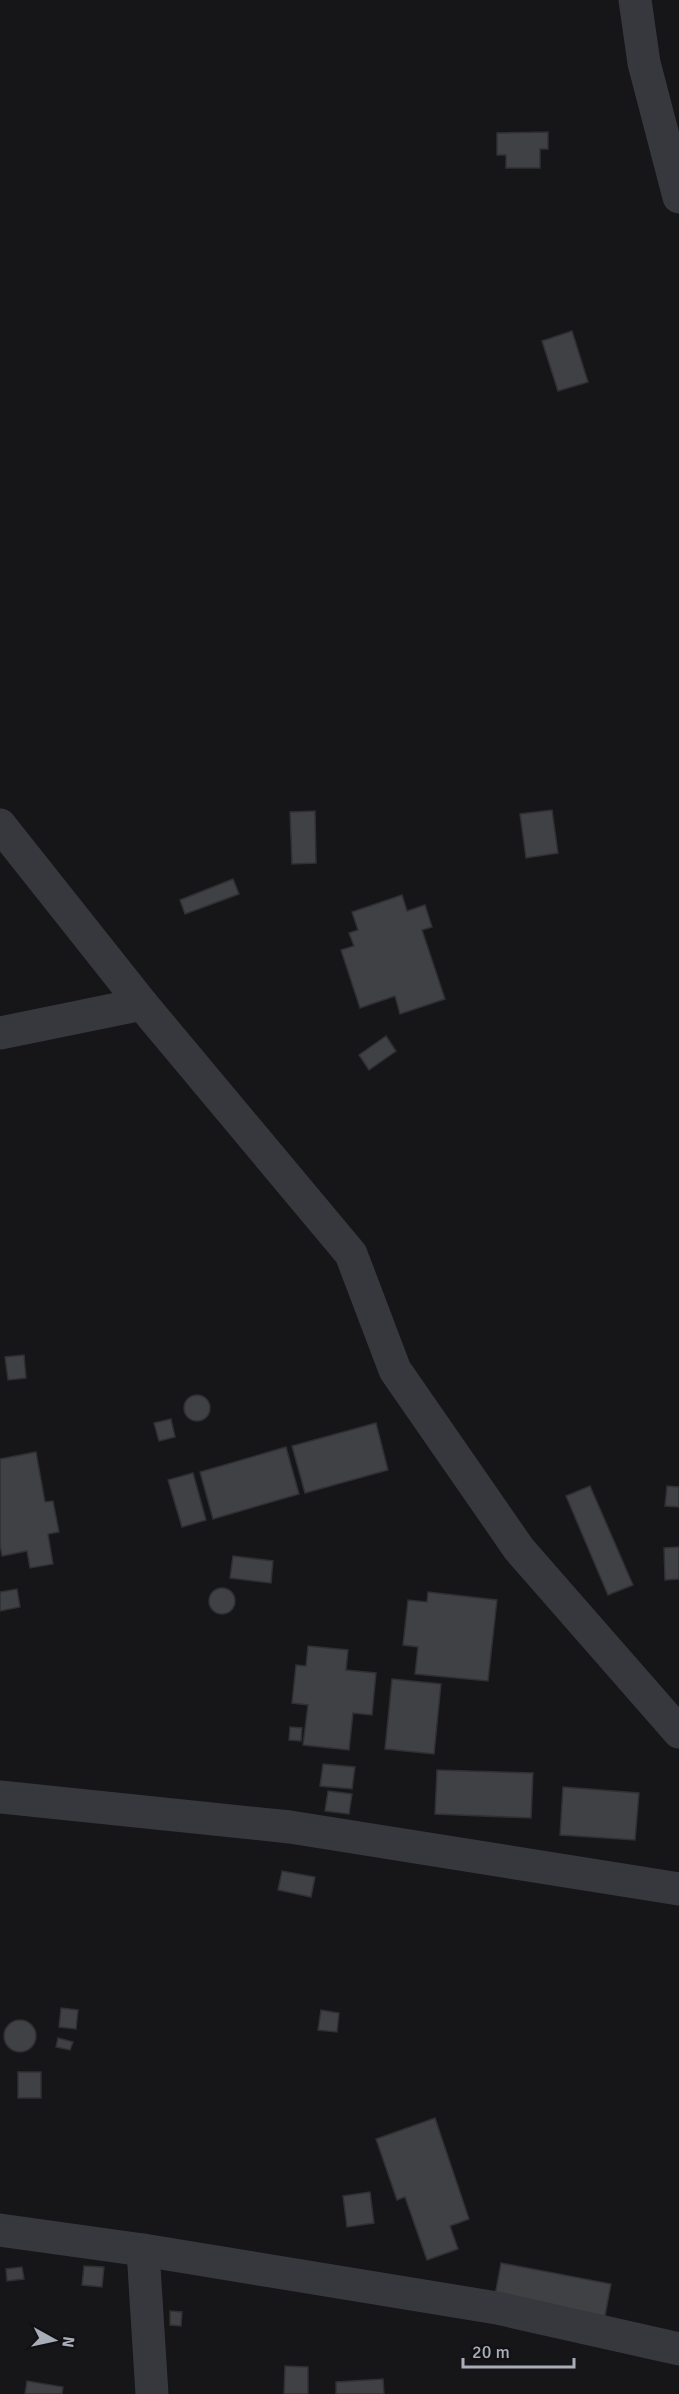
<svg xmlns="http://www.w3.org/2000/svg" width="679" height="2394" viewBox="0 0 679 2394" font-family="Signika,sans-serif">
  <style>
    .building { fill: #404145; stroke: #303034; stroke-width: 1.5 }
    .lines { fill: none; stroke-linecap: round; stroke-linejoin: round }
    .minor { stroke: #37383d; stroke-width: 33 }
  </style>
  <rect width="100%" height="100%" fill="#161618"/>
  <g class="building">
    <polygon points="548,132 548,149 540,149 540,168 506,168 506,155 497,155 497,133"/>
    <polygon points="572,331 588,382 558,391 542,341"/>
    <polygon points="552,810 558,853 526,858 520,814"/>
    <polygon points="315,811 316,863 292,864 290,812"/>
    <polygon points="233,879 239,894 185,914 180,900"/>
    <polygon points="402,895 407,911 425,905 432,927 422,930 445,999 400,1014 395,996 360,1008 341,950 354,946 349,933 358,930 352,912"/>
    <polygon points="386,1036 396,1051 369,1070 359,1055"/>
    <polygon points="24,1355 26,1378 8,1380 5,1357"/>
    <circle cx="197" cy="1408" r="13"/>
    <polygon points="171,1419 175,1437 159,1441 154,1423"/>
    <polygon points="376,1423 388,1470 305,1493 292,1446"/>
    <polygon points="286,1447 299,1494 213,1519 200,1472"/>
    <polygon points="36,1452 45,1502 53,1501 59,1532 48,1534 53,1564 30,1568 27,1551 2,1556 0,1545 0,1459"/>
    <polygon points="193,1473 206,1520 182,1527 168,1480"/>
    <polygon points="590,1486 633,1585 608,1595 566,1496"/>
    <polygon points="667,1486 679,1487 679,1507 665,1506"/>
    <polygon points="679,1547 679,1579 665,1580 664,1548"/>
    <polygon points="233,1556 273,1561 271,1583 230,1578"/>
    <circle cx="222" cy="1601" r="13"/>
    <polygon points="17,1589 20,1607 0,1611 0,1592"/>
    <polygon points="428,1592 497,1600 488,1681 415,1674 418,1647 403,1645 408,1600 427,1602"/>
    <polygon points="308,1646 348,1650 346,1670 376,1673 372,1715 353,1713 349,1750 303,1745 308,1705 292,1703 296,1665 306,1666"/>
    <polygon points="392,1679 441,1684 434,1754 385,1749"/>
    <polygon points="290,1727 302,1728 301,1741 289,1740"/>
    <polygon points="323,1764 355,1767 352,1789 320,1786"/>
    <polygon points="437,1770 533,1773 531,1818 435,1814"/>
    <polygon points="563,1787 639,1793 635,1840 560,1835"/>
    <polygon points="328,1791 352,1794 349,1814 325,1811"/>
    <polygon points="282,1871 315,1877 311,1897 278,1890"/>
    <polygon points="61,2008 78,2010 76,2029 59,2027"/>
    <polygon points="321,2010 339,2013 337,2032 318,2030"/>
    <circle cx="20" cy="2036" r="16"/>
    <polygon points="58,2038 73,2042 70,2050 56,2047"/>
    <rect x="18" y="2072" width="23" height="26"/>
    <polygon points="435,2118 469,2219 450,2226 458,2249 427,2260 405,2197 397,2200 376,2139"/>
    <polygon points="370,2192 374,2223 347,2227 343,2196"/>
    <polygon points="501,2263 611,2284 604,2321 494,2301"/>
    <polygon points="84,2266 104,2267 102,2287 82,2285"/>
    <polygon points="22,2267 24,2279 7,2281 6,2269"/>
    <polygon points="170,2311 182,2312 181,2326 170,2325"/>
    <polygon points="285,2366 308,2367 308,2394 284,2394"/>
    <polygon points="383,2379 384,2394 336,2394 336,2382"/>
    <polygon points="27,2381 63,2387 62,2394 25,2394"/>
  </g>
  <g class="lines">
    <g class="minor">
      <polyline points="635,0 644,63 679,197"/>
      <polyline points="0,825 142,1004 351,1254 395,1370 519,1549 679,1732"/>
      <polyline points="0,1033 142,1004"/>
      <polyline points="0,1797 290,1827 679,1889"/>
      <polyline points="0,2230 143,2250 497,2308 679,2349"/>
      <polyline points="143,2250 152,2394"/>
    </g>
  </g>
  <g transform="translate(54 2340) rotate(98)" stroke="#111113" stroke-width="4.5" paint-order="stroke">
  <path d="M0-4.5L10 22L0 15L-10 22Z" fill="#a8adb8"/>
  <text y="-9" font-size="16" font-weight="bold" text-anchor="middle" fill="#a8adb8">N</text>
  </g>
  <path d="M463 2358v9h111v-9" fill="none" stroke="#a8adb8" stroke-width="3"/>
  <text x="472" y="2358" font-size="18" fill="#a8adb8" stroke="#111113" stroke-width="4.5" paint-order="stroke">20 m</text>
</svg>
